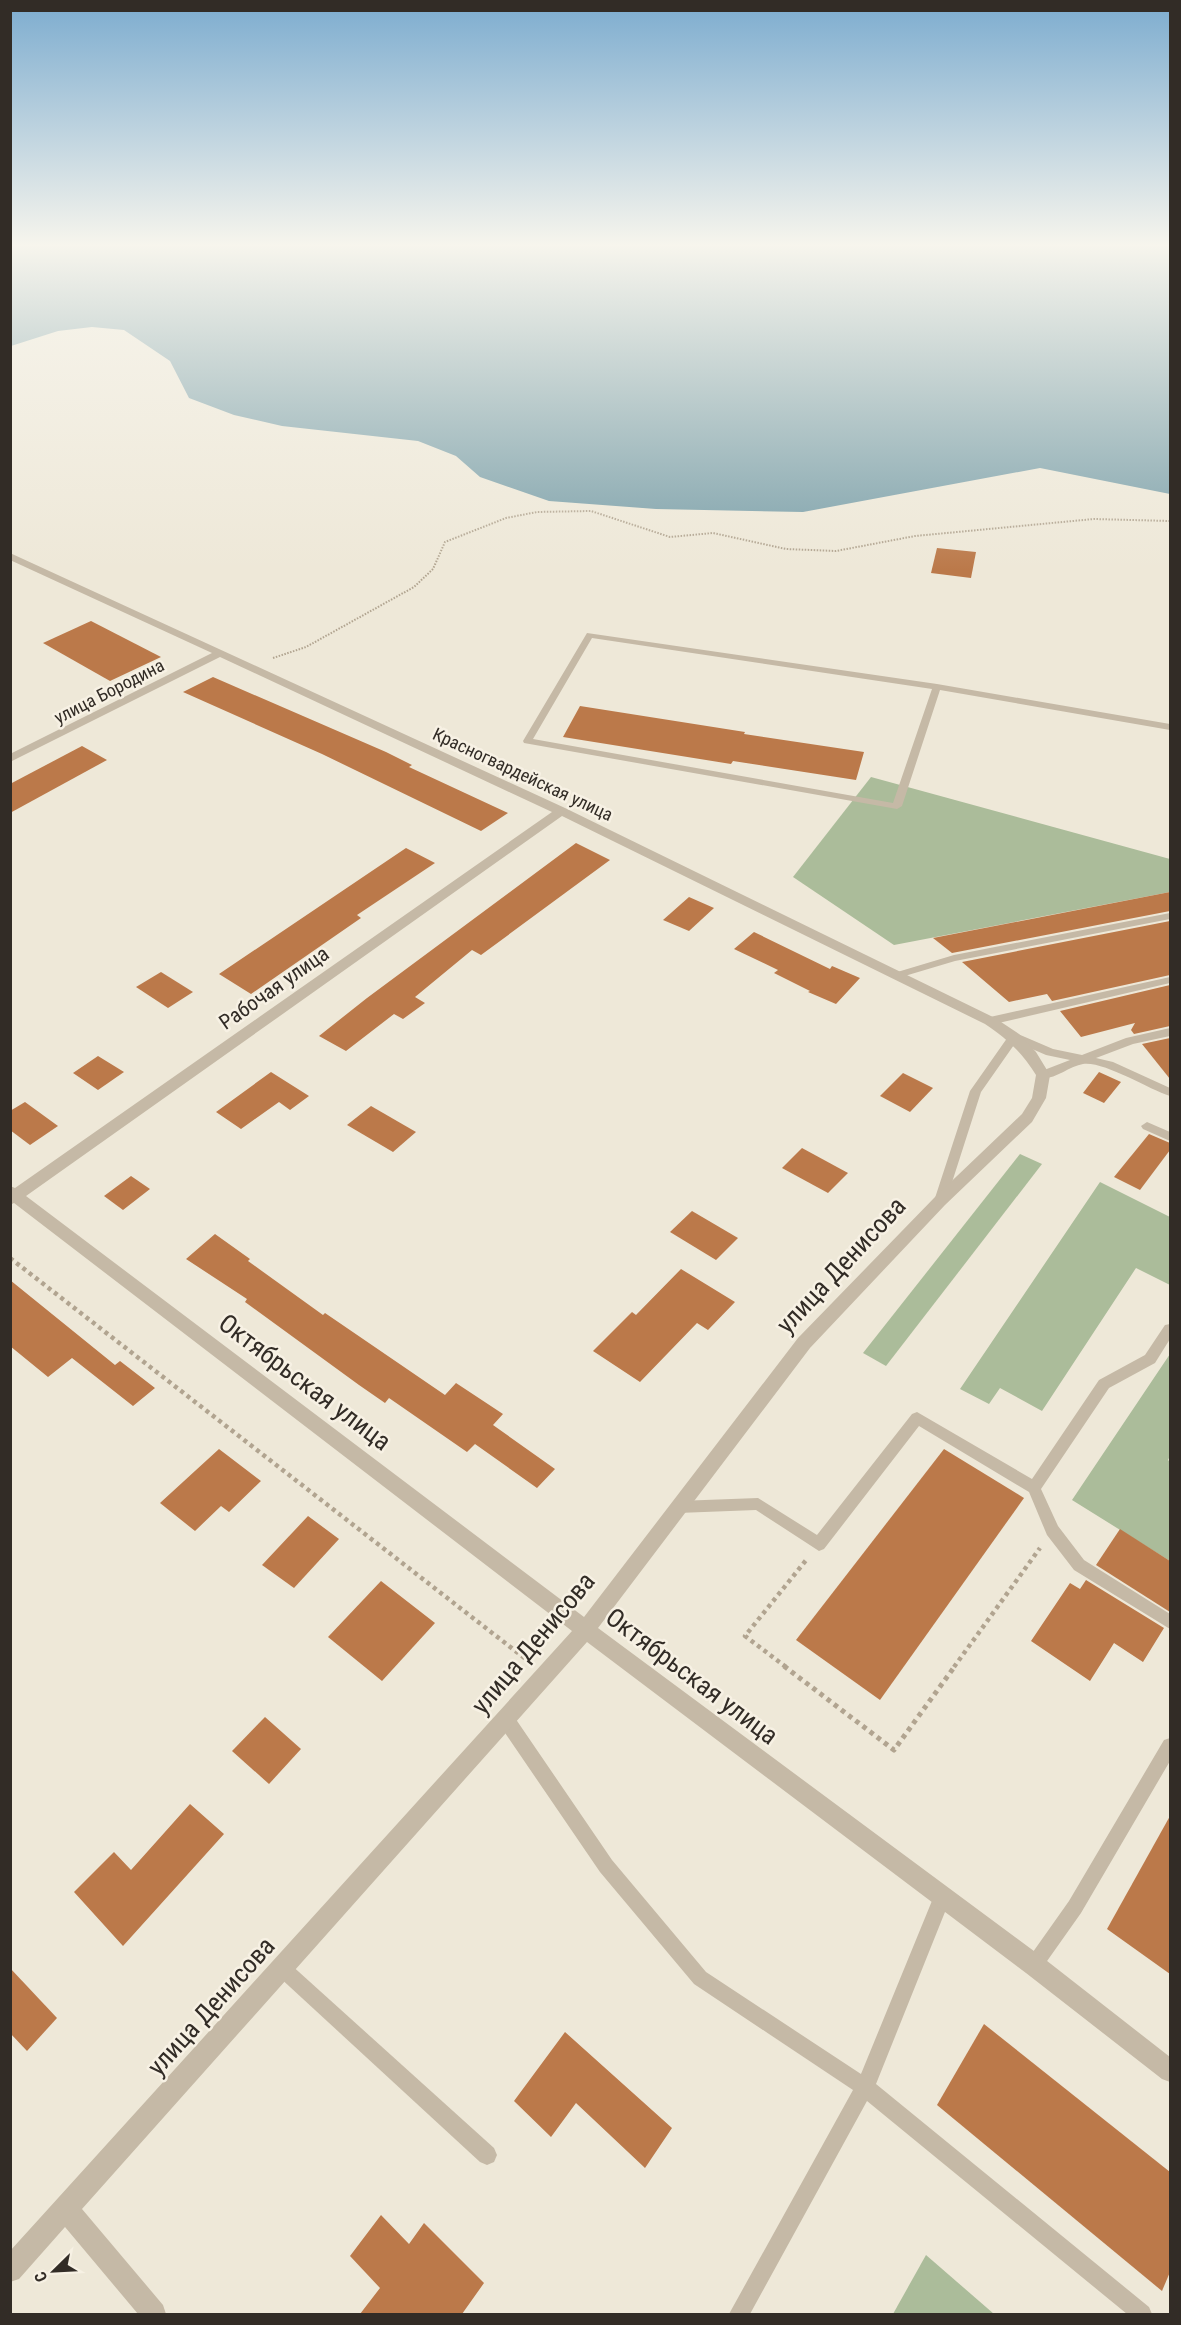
<svg xmlns="http://www.w3.org/2000/svg" width="1181" height="2325" viewBox="0 0 1181 2325" font-family="'Roboto Condensed',sans-serif">
  <style>
    .green { fill: #abbc9a }
    .water { fill: #7a9fa9 }
    .building { fill: #bb794a }
    .lines { fill: none; stroke-linecap: round; stroke-linejoin: round }
    .path-far2 { stroke: #b1a490; stroke-width: 2; stroke-dasharray: 1.5 1.5; stroke-linecap: butt }
    .path-far1 { stroke: #b1a490; stroke-width: 4.5; stroke-dasharray: 4 4; stroke-linecap: butt }
    .path { stroke: #b1a490; stroke-width: 5; stroke-dasharray: 4.5 4.5; stroke-linecap: butt }
    .service { fill: #c5b9a6; fill-rule: evenodd }
    .minor { fill: #c5b9a6; fill-rule: evenodd }
    .labels { text-anchor: middle; dominant-baseline: central; stroke-width: 5; stroke-linejoin: round; paint-order: stroke }
    .far-street-label { font-size: 18px; fill: #322c26; stroke: #f7f1e4 }
    .street-label { font-size: 21px; fill: #322c26; stroke: #f7f1e4 }
    .near-street-label { font-size: 26px; fill: #322c26; stroke: #f7f1e4 }
  </style>
  <rect width="100%" height="100%" fill="#eee8d8"/>
  <g class="green">
    <polygon points="871,777 1170,859 1170,892 894,945 793,877"/>
    <polygon points="1020,1154 1042,1164 886,1366 863,1353"/>
    <polygon points="1100,1182 1170,1217 1170,1285 1136,1268 1042,1411 1000,1388 989,1404 960,1389"/>
    <polygon points="1170,1354 1170,1456 1168,1460 1170,1462 1170,1561 1072,1500"/>
    <polygon points="926,2255 994,2314 893,2314"/>
  </g>
  <polygon class="water" points="11,244 1170,244 1170,494 1040,468 803,512 656,509 549,501 480,477 456,456 418,441 282,426 234,415 189,398 170,361 124,330 92,327 58,331 11,346"/>
  <g class="building">
    <polygon points="937,548 976,552 971,578 931,573"/>
    <polygon points="91,621 161,657 110,681 43,643"/>
    <polygon points="213,677 386,752 412,765 409,767 508,813 481,831 322,754 183,692"/>
    <polygon points="580,706 745,732 744,734 864,752 856,780 733,761 731,764 563,737"/>
    <polygon points="82,746 107,760 10,813 10,784"/>
    <polygon points="576,843 610,860 481,955 472,950 415,997 425,1003 403,1019 394,1014 346,1051 319,1036 367,998"/>
    <polygon points="406,848 435,863 357,915 361,918 251,994 219,974"/>
    <polygon points="1170,892 1170,911 952,953 933,938"/>
    <polygon points="689,897 714,908 689,931 663,920"/>
    <polygon points="1170,921 1170,975 1052,1001 1047,994 1009,1002 962,962"/>
    <polygon points="754,932 830,969 832,966 860,978 836,1004 808,992 810,991 774,973 778,970 734,949"/>
    <polygon points="161,972 193,992 168,1008 136,987"/>
    <polygon points="1170,985 1170,1026 1134,1034 1131,1030 1135,1023 1081,1037 1060,1011"/>
    <polygon points="1170,1038 1170,1079 1142,1044"/>
    <polygon points="98,1056 124,1072 98,1090 73,1073"/>
    <polygon points="271,1072 309,1096 290,1110 279,1102 241,1129 216,1112"/>
    <polygon points="1099,1072 1121,1082 1104,1103 1083,1093"/>
    <polygon points="903,1073 933,1088 910,1112 880,1096"/>
    <polygon points="25,1102 58,1126 30,1145 10,1130 10,1111"/>
    <polygon points="371,1106 416,1132 393,1152 347,1125"/>
    <polygon points="1149,1134 1170,1143 1170,1150 1140,1190 1114,1177"/>
    <polygon points="802,1148 848,1173 828,1193 782,1168"/>
    <polygon points="131,1176 150,1189 123,1210 104,1196"/>
    <polygon points="692,1211 738,1238 716,1260 670,1232"/>
    <polygon points="215,1234 250,1259 248,1261 323,1315 325,1313 445,1395 456,1383 503,1414 493,1425 555,1469 537,1488 475,1444 467,1452 389,1398 385,1403 359,1385 245,1302 247,1299 186,1259"/>
    <polygon points="681,1269 735,1302 708,1330 697,1323 640,1382 593,1351 632,1312 636,1315"/>
    <polygon points="10,1280 115,1365 120,1361 155,1388 133,1406 72,1358 48,1377 10,1346"/>
    <polygon points="219,1449 261,1481 229,1512 221,1506 195,1531 160,1503"/>
    <polygon points="944,1449 1024,1498 880,1700 796,1640"/>
    <polygon points="308,1516 339,1539 294,1588 262,1565"/>
    <polygon points="1120,1529 1170,1561 1170,1612 1096,1565"/>
    <polygon points="1086,1580 1164,1628 1143,1662 1114,1643 1090,1681 1031,1641 1070,1583 1080,1589"/>
    <polygon points="381,1581 435,1623 382,1681 328,1637"/>
    <polygon points="265,1717 301,1749 269,1784 232,1751"/>
    <polygon points="190,1804 224,1834 123,1946 74,1892 114,1852 131,1870"/>
    <polygon points="1170,1816 1170,1974 1107,1929"/>
    <polygon points="10,1968 57,2018 27,2051 10,2033"/>
    <polygon points="984,2024 1170,2172 1170,2272 1162,2291 937,2105"/>
    <polygon points="565,2032 672,2128 645,2168 576,2103 551,2137 514,2101"/>
    <polygon points="381,2215 409,2244 424,2223 484,2283 462,2314 360,2314 380,2288 350,2256"/>
  </g>
  <g class="lines">
    <polyline class="path-far2" points="273,658 306,647 414,587 433,569 445,542 506,518 537,512 591,511 670,537 713,533 786,549 836,551 915,536 1094,519 1170,521"/>
    <g class="path-far1">
      <polyline points="10,1258 527,1660"/>
      <polyline points="786,1667 745,1636 807,1559"/>
      <polyline points="954,1667 1040,1548"/>
    </g>
    <polyline class="path" points="784,1666 894,1750 955,1666"/>
    <g class="service">
      <path d="M587,633L937,684L1170,724V730L940,690L902,806L897,809L524,743L523,741ZM592,638L932,689L893,803L533,739Z"/>
      <polygon points="1170,913 1170,919 955,961 898,978 893,975 894,973 954,955"/>
      <polygon points="1170,977 1170,983 990,1025 985,1021 990,1017"/>
      <path d="M1170,1028V1036L1133,1044L1096,1058L1113,1062L1170,1088V1096C1148,1089 1104,1061 1083,1064C1069,1066 1054,1081 1039,1078L1037,1075L1039,1072L1070,1060L1046,1055L1016,1042L981,1092L946,1201L944,1204H936L934,1201L970,1091L1010,1034H1018L1053,1049L1082,1055L1126,1038Z"/>
      <polygon points="1147,1122 1170,1132 1170,1141 1143,1129 1141,1126"/>
      <polygon points="1170,1324 1170,1339 1155,1363 1109,1388 1041,1489 1058,1526 1084,1560 1170,1614 1170,1629 1074,1570 1047,1535 1029,1492 919,1426 824,1549 819,1551 756,1510 678,1513 673,1512 671,1507 673,1502 678,1501 758,1498 817,1535 912,1414 917,1412 1032,1479 1099,1380 1145,1355 1165,1325"/>
      <polygon points="507,1713 513,1715 612,1860 706,1972 861,2074 936,1891 942,1888 948,1891 951,1897 876,2084 1149,2307 1152,2314 1127,2314 867,2101 750,2314 729,2314 853,2090 694,1984 600,1872 501,1727 499,1721 501,1715"/>
      <polygon points="1170,1738 1170,1761 1081,1913 1040,1971 1034,1974 1028,1971 1025,1965 1028,1959 1069,1901 1164,1740"/>
      <polygon points="283,1960 289,1963 494,2148 497,2155 494,2162 487,2165 480,2162 277,1975 274,1969 277,1963"/>
    </g>
    <path class="minor" d="M10,553L565,808L995,1018L1019,1034L1036,1052L1050,1075L1046,1098L1032,1122L945,1205L810,1348L598,1628L1042,1957L1170,2057V2082L1162,2079L1026,1973L587,1642L82,2209L163,2305L166,2314H138L65,2227L19,2279L10,2282V2251L572,1631L14,1203L10,1205V1186L15,1188L552,812L220,657L10,762V754L212,653L10,560ZM562,816L985,1024C1007,1039 1022,1052 1036,1075L1032,1098L1022,1114L935,1197L798,1338L584,1617L26,1196Z"/>
  </g>
  <linearGradient id="sky" x2="0" y2="1"><stop stop-color="#7caccf"/><stop offset="0.43" stop-color="#f7f5ed"/><stop offset="1" stop-color="#f7f5ed" stop-opacity="0"/></linearGradient>
  <rect width="1181" height="570" fill="url(#sky)"/>
  <g class="labels">
    <g class="far-street-label">
      <text transform="translate(109 691) rotate(-27)">улица Бородина</text>
      <text transform="translate(523 774) rotate(25)">Красногвардейская улица</text>
    </g>
    <g class="street-label">
      <text transform="translate(274 988) rotate(-35)">Рабочая улица</text>
    </g>
    <g class="near-street-label">
      <text transform="translate(841 1265) rotate(-47)">улица Денисова</text>
      <text transform="translate(305 1382) rotate(37)">Октябрьская улица</text>
      <text transform="translate(533 1643) rotate(-50)">улица Денисова</text>
      <text transform="translate(692 1676) rotate(37)">Октябрьская улица</text>
      <text transform="translate(211 2006) rotate(-48)">улица Денисова</text>
    </g>
  </g>
  <rect width="1181" height="2325" fill="none" stroke="#322c26" stroke-width="24"/>
  <g transform="translate(54 2271) rotate(246)" stroke="#f7f1e4" stroke-width="4.5" paint-order="stroke">
  <path d="M0-4.5L10 22L0 15L-10 22Z" fill="#322c26"/>
  <text y="-9" font-size="16" font-weight="bold" text-anchor="middle" fill="#322c26">С</text>
  </g>
</svg>
